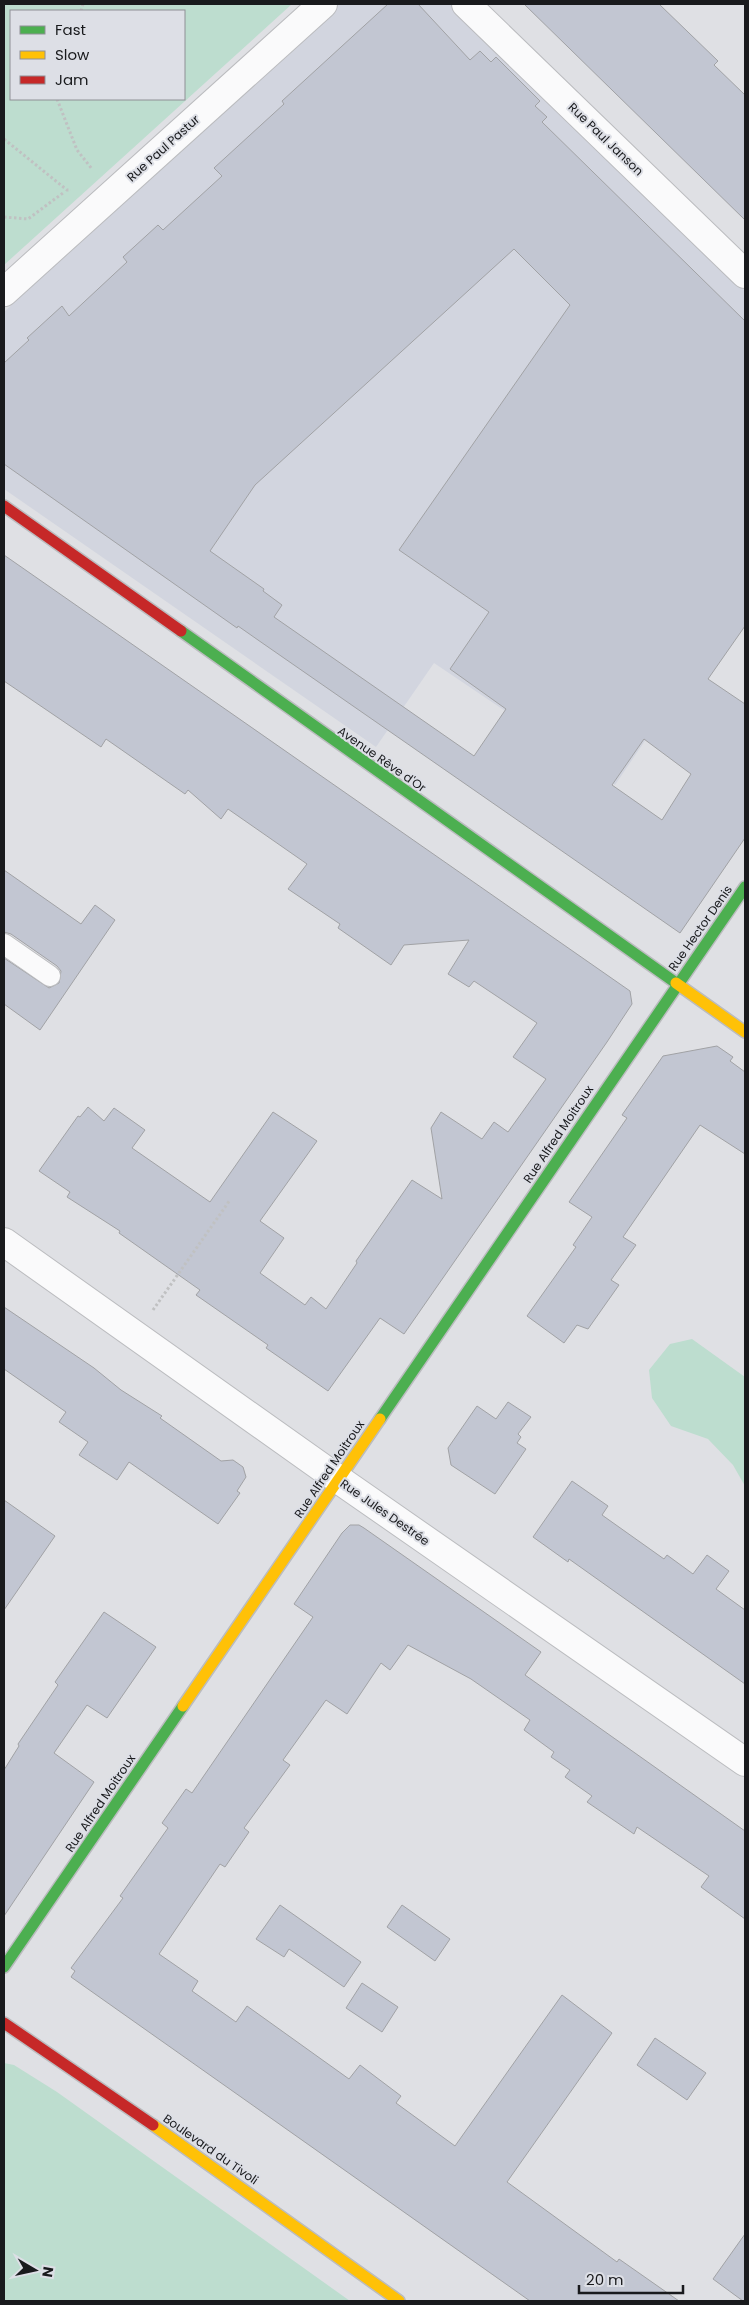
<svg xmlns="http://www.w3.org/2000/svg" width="749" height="2305" viewBox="0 0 749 2305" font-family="Poppins,sans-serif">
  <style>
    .built { fill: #d2d5df }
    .green { fill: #bdddcf; fill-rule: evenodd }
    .building { fill: #c2c6d2; stroke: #a1a2a5; fill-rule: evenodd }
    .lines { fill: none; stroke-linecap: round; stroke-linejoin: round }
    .lane-casing { stroke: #bbbcbf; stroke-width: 22 }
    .street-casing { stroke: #bbbcbf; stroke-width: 30 }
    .fast-casing { stroke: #bbbcbf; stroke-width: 14 }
    .slow-casing { stroke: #bbbcbf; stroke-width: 14 }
    .jam-casing { stroke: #bbbcbf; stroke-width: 14 }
    .path { stroke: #c0c1c2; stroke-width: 3; stroke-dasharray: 2.5 2.5; stroke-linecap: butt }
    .lane { stroke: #fafafb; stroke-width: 20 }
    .street { stroke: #fafafb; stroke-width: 28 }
    .fast { stroke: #4caf50; stroke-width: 11 }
    .slow { stroke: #ffc107; stroke-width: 11 }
    .jam { stroke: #c62828; stroke-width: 11 }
    .labels { text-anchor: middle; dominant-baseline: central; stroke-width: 4; stroke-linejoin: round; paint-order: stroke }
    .street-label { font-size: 12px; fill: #191a1d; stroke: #dddfe6 }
  </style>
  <rect width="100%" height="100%" fill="#dfe0e4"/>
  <polygon class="built" points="339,4 454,4 745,291 745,539 734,555 745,564 745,593 615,785 434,663 376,747 4,489 4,312"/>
  <g class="green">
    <path d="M4,4H292L4,265ZM11,11H184V99H11Z"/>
    <polygon points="692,1339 745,1377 745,1486 733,1465 708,1439 671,1426 652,1398 649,1370 670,1344"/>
    <polygon points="4,2063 14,2065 57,2092 350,2301 4,2301"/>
  </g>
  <g class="building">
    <path d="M388,4H418L470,60L480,51L491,62L496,57L540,101L535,106L547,117L542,122L745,321V626L708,679L745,704V838L680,933L258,640L238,626L237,628L4,464V363L29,340L27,338L62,306L69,316L127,262L123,257L158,225L163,230L222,176L214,168L284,104L282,101ZM514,249L570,305L399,550L489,612L450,669L506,709L474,756L274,617L282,605L263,591L264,589L210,551L255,485ZM644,739L691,774L662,820L612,785Z"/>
    <polygon points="524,4 659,4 718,61 714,65 745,95 745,220"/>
    <polygon points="4,555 630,991 632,1004 607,1042 404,1334 380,1318 328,1391 266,1348 268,1345 196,1295 200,1290 119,1233 120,1231 67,1197 70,1192 39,1171 78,1116 80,1117 88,1107 104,1121 114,1108 145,1130 132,1148 210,1202 273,1112 317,1141 260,1221 284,1238 260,1273 305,1305 311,1297 326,1309 357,1263 356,1261 412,1180 442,1199 431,1128 441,1112 482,1139 494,1122 508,1132 546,1079 513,1057 537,1023 474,981 469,987 448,974 469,940 404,945 391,965 338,928 340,924 288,889 307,864 228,809 221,819 188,790 185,794 106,739 101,747 4,681"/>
    <polygon points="4,870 81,924 95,905 115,920 40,1030 4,1004 4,958 49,988 59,983 61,971 57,966 11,934 4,932"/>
    <polygon points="717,1046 733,1057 730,1061 745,1072 745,1154 700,1125 623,1237 636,1245 611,1280 619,1285 588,1329 577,1325 564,1343 527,1316 576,1247 573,1245 592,1217 569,1202 627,1118 622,1115 663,1056"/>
    <polygon points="4,1307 94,1368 121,1390 162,1416 160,1418 221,1461 233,1460 243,1467 246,1477 237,1491 240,1493 218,1524 129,1462 117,1480 79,1455 88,1442 59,1422 66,1412 4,1369"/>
    <polygon points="508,1402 531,1417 518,1434 521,1437 517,1443 526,1449 495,1494 451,1465 448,1448 477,1406 496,1419"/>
    <polygon points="572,1481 608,1506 602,1515 664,1559 667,1555 693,1574 707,1555 729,1571 716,1589 745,1610 745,1684 569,1559 568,1562 533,1537"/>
    <polygon points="4,1500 55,1536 4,1610"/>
    <polygon points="350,1525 359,1525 364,1528 541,1652 525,1675 745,1831 745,1919 701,1887 709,1876 637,1827 634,1834 587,1802 592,1796 565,1777 570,1770 551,1757 554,1752 524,1730 530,1720 471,1679 408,1645 390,1670 381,1663 347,1714 326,1700 283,1760 290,1765 244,1828 249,1832 225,1867 220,1864 159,1954 198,1981 192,1991 236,2022 247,2006 349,2079 360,2065 401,2096 396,2103 455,2146 562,1995 612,2033 507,2182 617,2262 619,2259 679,2301 530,2301 71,1977 75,1971 71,1968 123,1898 120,1896 168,1828 162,1823 186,1789 192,1793 313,1617 294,1604 342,1533"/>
    <polygon points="104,1612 156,1647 107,1718 87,1705 54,1753 94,1782 4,1916 4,1770 19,1746 18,1744 58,1685 55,1682"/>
    <polygon points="280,1905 361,1962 344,1987 289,1949 284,1957 256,1939"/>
    <polygon points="402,1905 450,1939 435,1961 387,1927"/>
    <polygon points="362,1983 398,2007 382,2032 346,2008"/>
    <polygon points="655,2038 706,2073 687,2100 637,2065"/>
    <polygon points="745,2234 745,2301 743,2301 713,2279"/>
  </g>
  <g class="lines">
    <g class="lane-casing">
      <polyline id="lane" points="4,944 50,976"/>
    </g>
    <g class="street-casing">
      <g id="street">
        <polyline points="466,4 745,274"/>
        <polyline points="4,292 323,4"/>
        <polyline points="4,1242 338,1479 745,1762"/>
      </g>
    </g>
    <g class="fast-casing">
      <g id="fast">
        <polyline points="181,631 676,983"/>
        <polyline points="380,1419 745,887"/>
        <polyline points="4,1967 183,1706"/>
      </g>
    </g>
    <g class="slow-casing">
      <g id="slow">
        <polyline points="676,983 745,1032"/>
        <polyline points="183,1706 380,1419"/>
        <polyline points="153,2125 399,2301"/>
      </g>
    </g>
    <g class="jam-casing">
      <g id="jam">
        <polyline points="4,506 181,631"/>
        <polyline points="4,2023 153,2125"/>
      </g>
    </g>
    <g class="path">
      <polyline points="81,11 83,4"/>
      <polyline points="57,99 77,150 92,169"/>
      <polyline points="4,139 67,190 71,190"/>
      <polyline points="4,217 28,219 63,193"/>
      <polyline points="153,1310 230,1200"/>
    </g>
    <use href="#lane" class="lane"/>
    <use href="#street" class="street"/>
    <use href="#fast" class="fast"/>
    <use href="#slow" class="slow"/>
    <use href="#jam" class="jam"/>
  </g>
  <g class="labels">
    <g class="street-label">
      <text transform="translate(606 139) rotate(44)">Rue Paul Janson</text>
      <text transform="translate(163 148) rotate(-42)">Rue Paul Pastur</text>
      <text transform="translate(382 759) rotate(35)">Avenue Rêve d'Or</text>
      <text transform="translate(700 928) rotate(-55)">Rue Hector Denis</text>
      <text transform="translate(558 1134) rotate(-56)">Rue Alfred Moitroux</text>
      <text transform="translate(329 1469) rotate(-56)">Rue Alfred Moitroux</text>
      <text transform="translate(385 1512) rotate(35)">Rue Jules Destrée</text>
      <text transform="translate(100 1803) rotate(-56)">Rue Alfred Moitroux</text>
      <text transform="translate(211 2149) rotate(35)">Boulevard du Tivoli</text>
    </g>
  </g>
  <rect width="749" height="2305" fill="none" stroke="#191a1d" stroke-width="10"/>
  <rect x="10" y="10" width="175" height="90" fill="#dddfe6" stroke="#8f9096"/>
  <rect x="20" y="26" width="25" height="8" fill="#4caf50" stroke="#8f9096"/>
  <text x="55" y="35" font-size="15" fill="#191a1d">Fast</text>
  <rect x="20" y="51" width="25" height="8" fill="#ffc107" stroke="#8f9096"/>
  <text x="55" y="60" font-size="15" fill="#191a1d">Slow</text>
  <rect x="20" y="76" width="25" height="8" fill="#c62828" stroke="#8f9096"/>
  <text x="55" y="85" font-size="15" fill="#191a1d">Jam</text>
  <g transform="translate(35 2270) rotate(99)" stroke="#dddfe6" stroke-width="4" paint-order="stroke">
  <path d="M0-4L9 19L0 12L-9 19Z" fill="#191a1d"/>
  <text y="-8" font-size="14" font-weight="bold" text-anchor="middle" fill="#191a1d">N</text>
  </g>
  <path d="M579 2285v8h104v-8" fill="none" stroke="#191a1d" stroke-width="2.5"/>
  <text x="586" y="2285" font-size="15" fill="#191a1d" stroke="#dddfe6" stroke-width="4" paint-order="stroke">20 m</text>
</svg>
